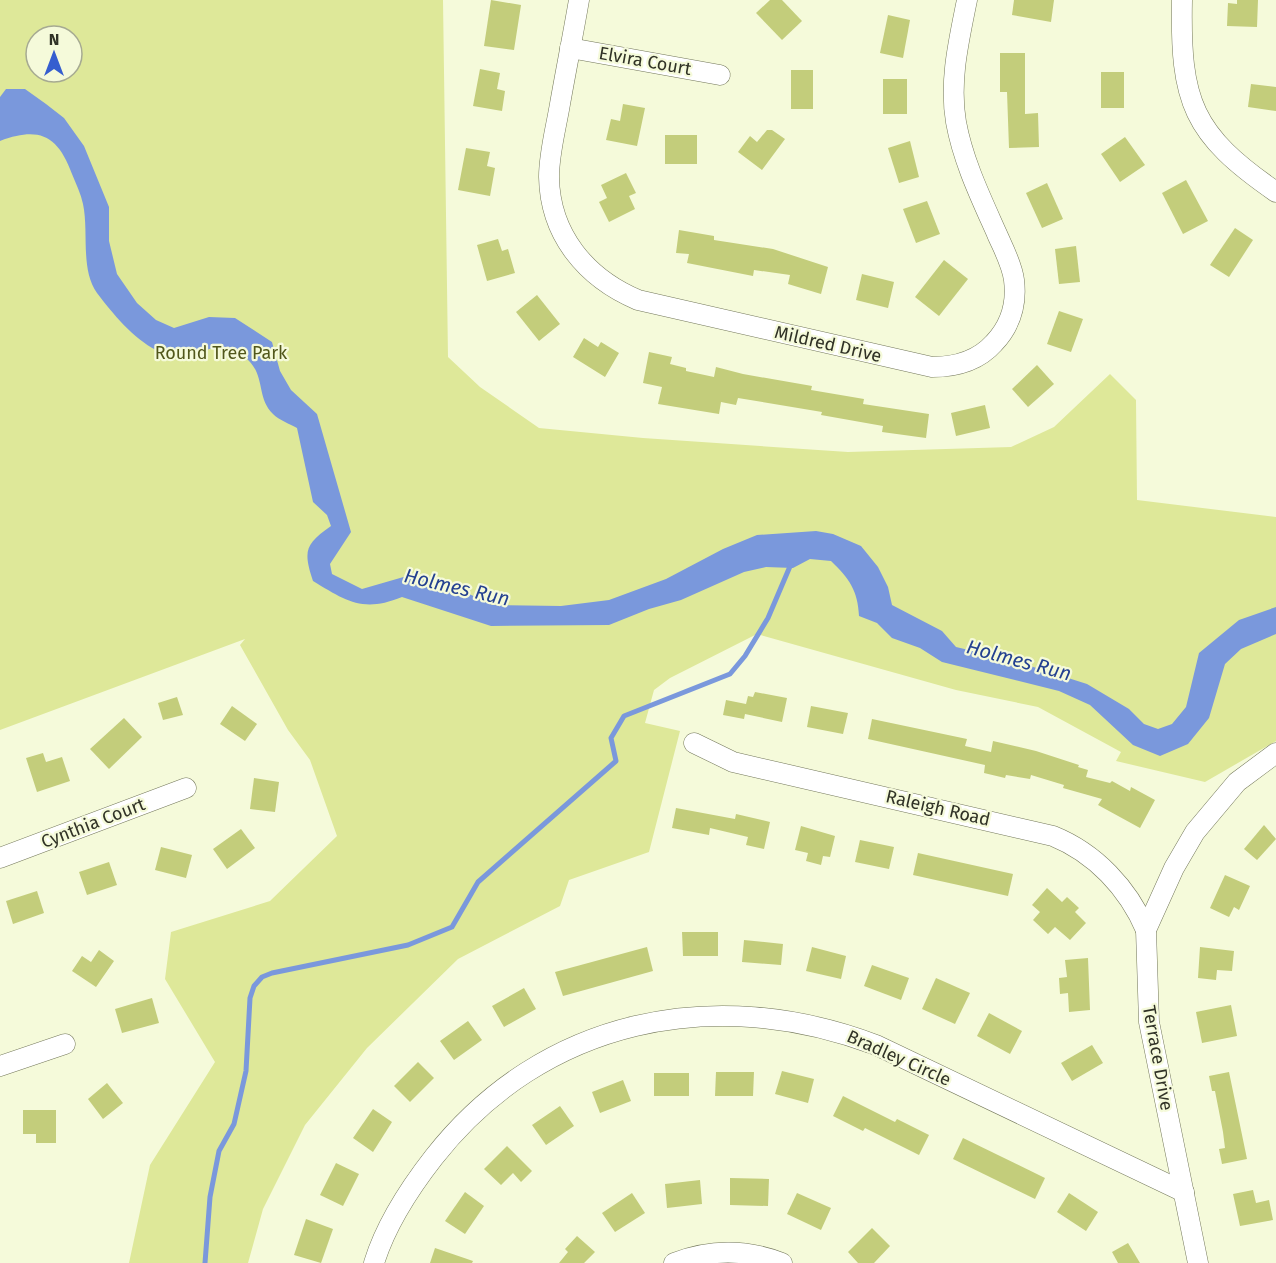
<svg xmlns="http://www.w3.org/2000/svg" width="1276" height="1263" viewBox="0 0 1276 1263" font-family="'Fira Sans',sans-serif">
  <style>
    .green { fill: #dee899; fill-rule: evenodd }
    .water { fill: #7a98dc }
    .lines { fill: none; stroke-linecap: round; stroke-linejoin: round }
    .stream { stroke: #7a98dc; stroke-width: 5 }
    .building { fill: #c3cd7b }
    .street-casing { stroke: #73775a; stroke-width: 21 }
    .street { stroke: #fff; stroke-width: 20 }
    .labels { text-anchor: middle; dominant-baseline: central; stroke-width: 4.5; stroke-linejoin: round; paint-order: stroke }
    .street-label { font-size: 18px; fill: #303226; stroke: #f5fada }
    .park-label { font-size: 18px; fill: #51571b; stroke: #f5fada }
    .water-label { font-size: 20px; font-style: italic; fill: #234090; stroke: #f5fada }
  </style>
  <rect width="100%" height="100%" fill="#f5fada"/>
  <path class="green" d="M0,0H443L448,357L480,387L539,428L643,438L848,452L1011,447L1054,427L1110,374L1136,400L1137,500L1276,517V741L1205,782L1116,761L1121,752L1038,707L956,690L757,634L670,678L654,690L645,723L680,731L649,852L569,880L560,906L458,959L367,1048L305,1125L263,1209L248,1263H129L150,1165L215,1062L165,979L171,932L270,901L337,836L310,760L288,730L240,645L245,639L0,730ZM36,36H72V72H36Z"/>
  <path class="water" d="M6,89H25L46,104L64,118L84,146L109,207V241L117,274L137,303L156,320L174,328L209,317L235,318L272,342L280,371L291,390L317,414L351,532L330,564L332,574L362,589L407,576L434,577L492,605L561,606L609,600L666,579L723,549L757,535L816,531L833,534L861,546L878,567L888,587L892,605L942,631L956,647L1011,660L1087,684L1129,709L1144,724L1158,729L1172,724L1186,707L1199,653L1239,620L1276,607V634L1241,649L1225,664L1209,718L1188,744L1160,756L1133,745L1090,705L1059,691L942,662L920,648L892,638L877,623L859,616C858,591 849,578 831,561L810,559L793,568L766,567L744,572L681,600L649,609L609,625L491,626L402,597C363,613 346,601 313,581C303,551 305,544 331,526L327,515L313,502L297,428C290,424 279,420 273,414C253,394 270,369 235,351C217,342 209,351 192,354C184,355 163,354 156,350C134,339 112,313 97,293C80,269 89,232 83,204C81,194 76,184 72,174C58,136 40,126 0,141V97Z"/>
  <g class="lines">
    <polyline class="stream" points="205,1263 210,1197 219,1151 234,1124 246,1071 250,998 254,986 262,977 272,973 408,945 452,927 478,882 616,761 611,738 624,716 730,674 745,656 768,618 791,564"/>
  </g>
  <g class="building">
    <polygon points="491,0 521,5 514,50 484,46"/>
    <polygon points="770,0 782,0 802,21 782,40 756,13"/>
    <polygon points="1014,0 1054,0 1051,22 1012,15"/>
    <polygon points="1237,0 1258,0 1257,27 1227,26 1228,3 1237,4"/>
    <polygon points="888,15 910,20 903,58 880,53"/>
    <polygon points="1000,53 1025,53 1025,114 1038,113 1039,147 1009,148 1007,92 1000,92"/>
    <polygon points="480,69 500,73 497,89 505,91 502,111 473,106"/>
    <rect x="791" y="70" width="22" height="39"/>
    <rect x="1101" y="72" width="23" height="36"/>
    <rect x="883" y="79" width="24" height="35"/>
    <polygon points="1251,84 1276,87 1276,111 1248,107"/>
    <polygon points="623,104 645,108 637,146 606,140 611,119 620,121"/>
    <polygon points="767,130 772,130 785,139 762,170 738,152 750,136 757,142"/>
    <rect x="665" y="135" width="32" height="29"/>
    <polygon points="1125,137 1145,165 1120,182 1101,154"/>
    <polygon points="910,141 919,177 899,183 888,148"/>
    <polygon points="466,148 490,152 487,166 495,168 490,196 458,190"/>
    <polygon points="626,173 636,193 629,196 635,209 609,222 599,202 607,198 601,185"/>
    <polygon points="1186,180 1208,221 1183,234 1162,193"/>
    <polygon points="1047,183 1063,219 1042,228 1026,193"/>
    <polygon points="927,201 940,234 916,243 903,209"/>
    <polygon points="1235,228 1253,240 1229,277 1210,265"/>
    <polygon points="679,230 714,236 714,240 773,249 828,267 821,294 788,284 790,275 754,270 753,276 687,263 689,254 676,253"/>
    <polygon points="498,239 502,251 508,249 515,273 487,281 477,245"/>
    <polygon points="1076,246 1080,282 1059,284 1055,249"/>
    <polygon points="944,260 968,279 939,316 915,297"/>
    <polygon points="862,274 894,282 888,308 856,300"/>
    <polygon points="537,295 560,324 539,341 516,312"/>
    <polygon points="1059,311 1083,319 1071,352 1047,344"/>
    <polygon points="584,338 598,347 601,342 619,353 605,377 573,357"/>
    <polygon points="649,352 672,357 670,364 686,368 686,371 714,377 716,367 743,374 812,386 811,390 864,399 863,404 929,414 926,438 882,432 883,426 821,415 822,412 738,398 736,405 721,402 719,414 658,404 662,387 643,383"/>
    <polygon points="1037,365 1054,384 1028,407 1012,389"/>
    <polygon points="985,405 990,428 956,436 951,413"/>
    <polygon points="755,692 787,698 782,722 745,714 744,719 723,715 726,700 746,704 748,696 753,697"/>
    <polygon points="177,697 183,715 163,720 158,703"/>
    <polygon points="232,706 257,724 245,741 220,724"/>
    <polygon points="811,706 848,713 843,734 807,727"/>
    <polygon points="124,718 142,737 109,769 90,749"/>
    <polygon points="872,719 967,739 965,746 991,752 993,741 1036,751 1079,765 1078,767 1088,770 1086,777 1110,783 1112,781 1130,791 1131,787 1155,800 1140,828 1098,805 1102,799 1063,788 1064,785 1031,775 1030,779 1006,775 1005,778 984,773 985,765 868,739"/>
    <polygon points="43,753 46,762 62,757 70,781 37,792 26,758"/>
    <polygon points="254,778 279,782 275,812 250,809"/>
    <polygon points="676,808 735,819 736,814 770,822 764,849 746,845 748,837 710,828 709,835 672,828"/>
    <polygon points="1264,825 1276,839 1257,860 1244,849"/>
    <polygon points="801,826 835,836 830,857 823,856 821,865 806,861 808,853 795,850"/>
    <polygon points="241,829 255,848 227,869 213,849"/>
    <polygon points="860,840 894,847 889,869 855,862"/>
    <polygon points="161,847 192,855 186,878 155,870"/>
    <polygon points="918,853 1013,874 1008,896 913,875"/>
    <polygon points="109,862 117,885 87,895 79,872"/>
    <polygon points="1225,875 1250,886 1239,910 1234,907 1229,917 1210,908"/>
    <polygon points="1047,888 1062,902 1067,897 1079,908 1075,912 1086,923 1070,940 1055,927 1048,934 1033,920 1040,912 1032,905"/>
    <polygon points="37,891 44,913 13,924 6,901"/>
    <polygon points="682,932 718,932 718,956 683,956"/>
    <polygon points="744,940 783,944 781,965 742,962"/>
    <polygon points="647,947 653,971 563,996 555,972"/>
    <polygon points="812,947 846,956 841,979 806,971"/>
    <polygon points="1200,947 1234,951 1232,971 1217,970 1216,980 1198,978"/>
    <polygon points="99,950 114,961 96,987 72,971 82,956 91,962"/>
    <polygon points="1088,958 1090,1010 1069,1012 1068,993 1060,994 1059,978 1067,977 1065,960"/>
    <polygon points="872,965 909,978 901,1000 864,986"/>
    <polygon points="936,978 970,993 955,1024 922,1009"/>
    <polygon points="524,988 536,1009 504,1027 492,1006"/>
    <polygon points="152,998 159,1023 122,1033 115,1009"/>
    <polygon points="1231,1005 1237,1036 1202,1043 1196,1012"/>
    <polygon points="989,1013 1022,1031 1010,1054 977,1036"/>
    <polygon points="468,1021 482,1040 454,1060 440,1041"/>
    <polygon points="1092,1045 1103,1063 1072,1081 1061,1063"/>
    <polygon points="418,1062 434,1078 410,1102 394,1086"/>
    <polygon points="782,1071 814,1079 808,1103 775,1094"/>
    <polygon points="716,1072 754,1072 753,1096 715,1096"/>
    <polygon points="1229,1072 1247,1159 1222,1164 1219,1149 1225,1148 1223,1132 1215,1091 1212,1091 1209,1076"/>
    <rect x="654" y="1073" width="35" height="23"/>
    <polygon points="623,1080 631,1101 600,1113 592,1092"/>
    <polygon points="107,1083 123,1103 103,1119 88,1099"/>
    <polygon points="843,1096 895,1122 897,1119 929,1135 919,1155 865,1128 863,1131 833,1116"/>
    <polygon points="560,1106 574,1126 546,1145 532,1125"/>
    <polygon points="373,1109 392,1122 373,1152 353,1138"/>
    <polygon points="23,1110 56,1110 56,1143 36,1143 36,1134 23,1134"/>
    <polygon points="963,1138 1045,1178 1035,1199 953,1159"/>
    <polygon points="507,1146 532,1171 521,1182 513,1173 501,1185 484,1169"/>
    <polygon points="336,1163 359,1174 343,1206 320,1195"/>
    <polygon points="730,1178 769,1179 768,1206 730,1205"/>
    <polygon points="700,1180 702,1204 667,1208 665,1184"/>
    <polygon points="1253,1190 1256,1203 1269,1200 1273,1220 1240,1226 1233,1194"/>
    <polygon points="465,1192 484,1206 465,1234 445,1221"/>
    <polygon points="632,1193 645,1213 615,1232 602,1213"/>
    <polygon points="797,1193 831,1208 821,1230 787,1214"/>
    <polygon points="1069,1193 1098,1212 1086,1231 1057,1212"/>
    <polygon points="306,1219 333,1229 321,1263 294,1255"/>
    <polygon points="872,1228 890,1246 874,1263 858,1263 848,1252"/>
    <polygon points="577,1236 595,1252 584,1263 559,1263 568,1252 565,1249"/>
    <polygon points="1128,1243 1140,1263 1118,1263 1112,1252"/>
    <polygon points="435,1248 473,1261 472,1263 430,1263"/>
  </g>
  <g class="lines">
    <g class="street-casing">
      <g id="street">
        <path d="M579,0C573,35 566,70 560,104C556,128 549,153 549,177C550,235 586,278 638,300L932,367C955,367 978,361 994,343C1010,326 1017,304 1014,280C1012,264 1003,248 997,234C981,198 963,161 956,122C949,81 959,40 967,0"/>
        <path d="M1182,0C1180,102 1192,134 1276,192"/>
        <polyline points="570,48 720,75"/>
        <path d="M694,743L733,762L1053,836C1095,853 1128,888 1146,930"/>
        <polyline points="0,858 186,788"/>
        <polyline points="0,1066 65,1044"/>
        <path d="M374,1263C386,1224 409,1189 434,1157C543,1018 715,984 876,1045L1184,1192"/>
        <path d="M674,1263C710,1249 746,1249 782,1263"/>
        <polyline points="1198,1263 1149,1022 1146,930 1174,868 1195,832 1237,782 1276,753"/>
      </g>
    </g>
    <use href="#street" class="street"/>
  </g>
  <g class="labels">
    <g class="street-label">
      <text transform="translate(645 61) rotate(10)">Elvira Court</text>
      <text transform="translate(828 344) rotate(13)">Mildred Drive</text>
      <text transform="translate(938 808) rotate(13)">Raleigh Road</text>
      <text transform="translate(93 823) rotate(-21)">Cynthia Court</text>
      <text transform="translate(899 1058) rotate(24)">Bradley Circle</text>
      <text transform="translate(1158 1058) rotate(80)">Terrace Drive</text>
    </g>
    <g class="park-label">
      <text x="221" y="353">Round Tree Park</text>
    </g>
    <g class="water-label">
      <text transform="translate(457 587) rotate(13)">Holmes Run</text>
      <text transform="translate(1019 660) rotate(15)">Holmes Run</text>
    </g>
  </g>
  <g transform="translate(54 54)"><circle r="28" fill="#f5fada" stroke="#a6aa92" stroke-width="1.5"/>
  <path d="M0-4.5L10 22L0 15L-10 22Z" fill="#365ecf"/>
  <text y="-9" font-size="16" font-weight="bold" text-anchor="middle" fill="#303226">N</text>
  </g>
</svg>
